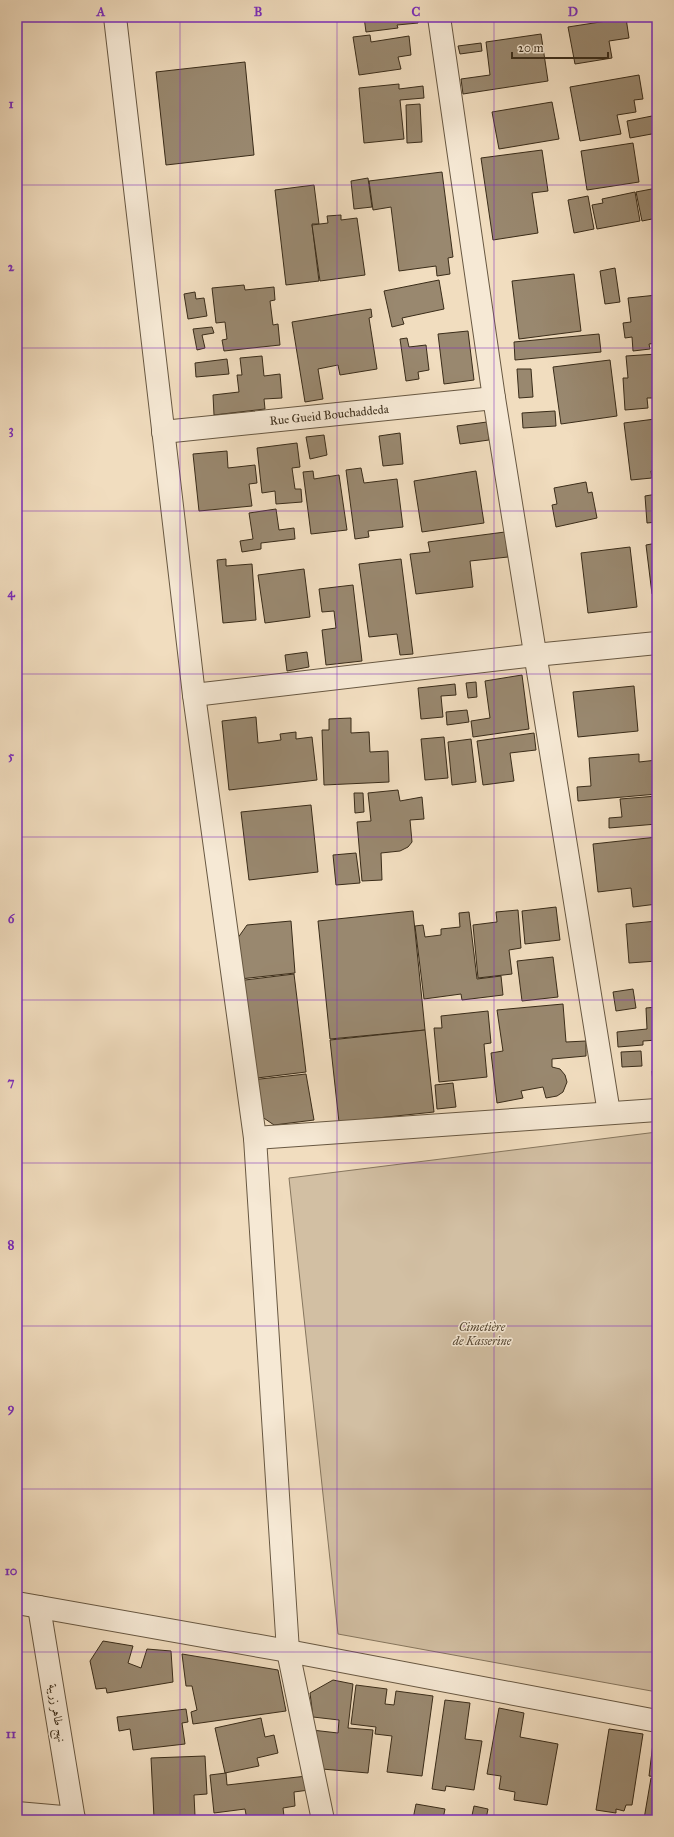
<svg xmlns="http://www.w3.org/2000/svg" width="674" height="1837" viewBox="0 0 674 1837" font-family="'IM FELL Great Primer',Amiri,serif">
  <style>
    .green { fill: #d2bfa3; stroke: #86765e }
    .building { fill: #99886f; stroke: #3a2c19 }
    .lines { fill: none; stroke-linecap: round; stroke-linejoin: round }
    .minor-casing { stroke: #685842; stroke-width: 24 }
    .minor { stroke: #f6e9d5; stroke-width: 22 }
    .grid { fill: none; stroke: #7b2cbf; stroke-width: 1; stroke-opacity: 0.55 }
    .labels { text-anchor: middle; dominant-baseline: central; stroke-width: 3; stroke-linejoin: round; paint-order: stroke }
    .street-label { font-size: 12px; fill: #3a2c19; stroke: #f6e9d5 }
    .park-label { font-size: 12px; font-style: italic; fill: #584935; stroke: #f6e9d5 }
    .neatline { fill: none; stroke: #7b2cbf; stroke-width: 1.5 }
    .grid-label { font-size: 13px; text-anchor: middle; font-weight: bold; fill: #7b2cbf }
  </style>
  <rect width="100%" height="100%" fill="#f1ddbf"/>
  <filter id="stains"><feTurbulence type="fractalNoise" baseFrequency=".005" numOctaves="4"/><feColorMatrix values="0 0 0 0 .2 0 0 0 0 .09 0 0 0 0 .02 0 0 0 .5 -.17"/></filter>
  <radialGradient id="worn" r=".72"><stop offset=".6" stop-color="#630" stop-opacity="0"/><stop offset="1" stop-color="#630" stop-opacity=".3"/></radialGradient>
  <polygon class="green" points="657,1132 657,1692 338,1634 289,1178"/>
  <g class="building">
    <polygon points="364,17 418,17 418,23 397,25 398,28 366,32"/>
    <polygon points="626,18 629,38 609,41 612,58 575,64 568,27"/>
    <polygon points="541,34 548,81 463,94 461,79 490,75 486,42"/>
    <polygon points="370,35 371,42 409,36 411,55 398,57 401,69 359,75 353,37"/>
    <polygon points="481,43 482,51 460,54 458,46"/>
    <polygon points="245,62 254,155 166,165 156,72"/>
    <polygon points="639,75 643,99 634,100 636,112 617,115 621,134 580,141 570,87"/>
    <polygon points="399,84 399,89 423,86 424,98 400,100 404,139 364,143 359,88"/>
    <polygon points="552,102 559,139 499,149 492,112"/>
    <polygon points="420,104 422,142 407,143 406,105"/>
    <polygon points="657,115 657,133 630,138 627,121"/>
    <polygon points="633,143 639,182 587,190 581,151"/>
    <polygon points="542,150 548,191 532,193 538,233 493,240 481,158"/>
    <polygon points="442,172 453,257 448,258 450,274 437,276 436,266 399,271 391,207 373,210 369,181"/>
    <polygon points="368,178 372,207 354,209 351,181"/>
    <polygon points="314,185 319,224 312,224 319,281 286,285 275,190"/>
    <polygon points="657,188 657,218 642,221 636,192"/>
    <polygon points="635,192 640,221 597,229 592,205 603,203 602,199"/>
    <polygon points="588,196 594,229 574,233 568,200"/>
    <polygon points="341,215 341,220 357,218 365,275 320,281 312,225 328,223 327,216"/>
    <polygon points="615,268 620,302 605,304 600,271"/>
    <polygon points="574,274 581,331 519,339 512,281"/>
    <polygon points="439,280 444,309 402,318 404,324 392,327 384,291"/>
    <polygon points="244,285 245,290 274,287 275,300 270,301 273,325 278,324 280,345 224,351 222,340 227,339 225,322 216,323 212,288"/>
    <polygon points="195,292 196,299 204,298 207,316 188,319 184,294"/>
    <polygon points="657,295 657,343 649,344 650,349 633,351 632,337 625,338 623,323 631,322 628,298"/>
    <polygon points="371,309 372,317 369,318 377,369 340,375 338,365 318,369 323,399 305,402 292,322"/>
    <polygon points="212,327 214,333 202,335 205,348 197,350 193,329"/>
    <polygon points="468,331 474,380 444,384 438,334"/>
    <polygon points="599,334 601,352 515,360 514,342"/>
    <polygon points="407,338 409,347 426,345 429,370 418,372 419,379 406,381 400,339"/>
    <polygon points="657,354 656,398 647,398 648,408 625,410 623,378 628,378 626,356"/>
    <polygon points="262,356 264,376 280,374 282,398 264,399 265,409 214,415 213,395 239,392 237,375 242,375 240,358"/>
    <polygon points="227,359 229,374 196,377 195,363"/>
    <polygon points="610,360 617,416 561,424 553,367"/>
    <polygon points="517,369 531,369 533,397 519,398"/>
    <polygon points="555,411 556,426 523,428 522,413"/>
    <polygon points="654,412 657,412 657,470 651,471 652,478 631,480 624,423 655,419"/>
    <polygon points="487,422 489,440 460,444 457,426"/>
    <polygon points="400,433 403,464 383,466 379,436"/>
    <polygon points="324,435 327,455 310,459 306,437"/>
    <polygon points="297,443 300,467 292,468 295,489 301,489 302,502 276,504 275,491 262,493 257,448"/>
    <polygon points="227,451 228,468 255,465 257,483 249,484 252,506 199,511 193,454"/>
    <polygon points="361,468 364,483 397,479 403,527 368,531 369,537 355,539 346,470"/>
    <polygon points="313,471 314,479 339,475 347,530 311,534 303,472"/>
    <polygon points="476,471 484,523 422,532 414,481"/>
    <polygon points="586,482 588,493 592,492 597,518 556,527 552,505 557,504 554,488"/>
    <polygon points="657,494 657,522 647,523 645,496"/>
    <polygon points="276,509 279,530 294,528 295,539 261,543 261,549 242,552 240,541 253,539 249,513"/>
    <polygon points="505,532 508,557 470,561 473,587 416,594 410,554 430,552 428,542"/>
    <polygon points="657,543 657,593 652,594 646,545"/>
    <polygon points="630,547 637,607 588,613 581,553"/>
    <polygon points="226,559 226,566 252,564 256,620 223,623 217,560"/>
    <polygon points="401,559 413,654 400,655 397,634 369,637 359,564"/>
    <polygon points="304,569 310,617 265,623 258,575"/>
    <polygon points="353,585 362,661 326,665 322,630 336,628 334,611 322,612 319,589"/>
    <polygon points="307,652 309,667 287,671 285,655"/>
    <polygon points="522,675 529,729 473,737 471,721 490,718 485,681"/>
    <polygon points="476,682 477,697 468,698 466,683"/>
    <polygon points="455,684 456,695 441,696 443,717 421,719 418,688"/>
    <polygon points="634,686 638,731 578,737 573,692"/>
    <polygon points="467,710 469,722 447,725 446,712"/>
    <polygon points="256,717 258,743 281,740 280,734 296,732 296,739 312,737 317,780 229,790 222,721"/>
    <polygon points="351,718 351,733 369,732 370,752 388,751 389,782 324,785 322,730 329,730 329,719"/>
    <polygon points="534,733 536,750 510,753 514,781 483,785 477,741"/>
    <polygon points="444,737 448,778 425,780 421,739"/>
    <polygon points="471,739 476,782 452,785 448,742"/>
    <polygon points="639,754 639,762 657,760 657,794 578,801 577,787 591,786 589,758"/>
    <polygon points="398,790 400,801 422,797 424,819 410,820 412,842 408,847 400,851 381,853 382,880 362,881 357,822 371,821 368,793"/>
    <polygon points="354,793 363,793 364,812 355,813"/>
    <polygon points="657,796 657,824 609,828 609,818 622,817 620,799"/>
    <polygon points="311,805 318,872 249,880 241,812"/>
    <polygon points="657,837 657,904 633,907 631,888 598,892 593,844"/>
    <polygon points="356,853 360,883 336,885 333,855"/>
    <polygon points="556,907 560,940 525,944 522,911"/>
    <polygon points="518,910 521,948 509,950 512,974 478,978 473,925 497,922 496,912"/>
    <polygon points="413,911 425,1030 330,1039 318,921"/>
    <polygon points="469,912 477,979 501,976 503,995 462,1000 461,994 424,999 415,926 423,925 425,937 441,935 441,929 460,927 459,913"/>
    <polygon points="291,921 295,973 240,979 235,942 247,925"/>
    <polygon points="657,921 657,961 629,963 626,924"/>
    <polygon points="553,957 558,997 522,1001 517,961"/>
    <polygon points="294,974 306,1072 249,1079 237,981"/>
    <polygon points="633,989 636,1008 616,1011 613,992"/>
    <polygon points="563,1004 566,1042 586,1041 586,1056 552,1059 552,1067 560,1069 565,1075 567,1082 563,1092 557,1096 546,1098 543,1087 521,1091 523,1098 497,1103 491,1053 503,1051 497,1010"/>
    <polygon points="657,1007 657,1040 643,1041 643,1045 618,1047 617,1032 647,1029 646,1008"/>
    <polygon points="488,1011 491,1043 484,1044 487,1077 439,1082 434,1028 442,1028 441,1016"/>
    <polygon points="425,1030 434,1112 339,1122 330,1040"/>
    <polygon points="641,1051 642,1066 622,1067 621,1052"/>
    <polygon points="652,1071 657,1071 657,1096 654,1096"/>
    <polygon points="306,1074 314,1120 274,1125 255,1112 251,1080"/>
    <polygon points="453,1083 456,1107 437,1109 435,1085"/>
    <polygon points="103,1641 133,1646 128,1663 141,1668 147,1649 171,1651 173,1682 107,1693 106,1688 96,1689 90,1661"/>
    <polygon points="182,1654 278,1670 286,1711 193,1724 191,1712 197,1710 192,1686 186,1686"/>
    <polygon points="333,1680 353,1684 348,1728 373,1730 368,1773 322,1769 312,1730 338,1733 339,1720 313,1717 310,1693"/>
    <polygon points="356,1685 387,1689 385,1704 394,1705 396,1691 433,1696 422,1776 387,1772 392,1736 375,1734 376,1727 351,1724"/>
    <polygon points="445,1700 470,1703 465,1739 482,1741 474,1790 446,1786 445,1791 432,1789"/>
    <polygon points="499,1708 524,1713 520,1737 558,1744 547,1805 514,1800 515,1792 499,1789 501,1776 487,1774"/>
    <polygon points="186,1709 188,1722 182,1723 185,1744 133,1750 130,1729 119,1731 117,1717"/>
    <polygon points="261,1718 265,1737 274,1735 278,1753 257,1758 259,1766 225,1773 215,1728"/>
    <polygon points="609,1729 643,1734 632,1805 626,1805 624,1811 616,1809 616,1813 596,1810"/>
    <polygon points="654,1735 657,1736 657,1777 649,1776"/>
    <polygon points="205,1756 207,1794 194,1795 195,1816 154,1818 151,1758"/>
    <polygon points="226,1773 227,1785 307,1776 309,1790 294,1792 295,1806 283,1808 284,1816 247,1820 245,1809 214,1813 210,1775"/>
    <polygon points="651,1778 657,1779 657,1820 644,1819"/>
    <polygon points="416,1804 445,1809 443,1819 447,1820 407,1820 408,1818 413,1819"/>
    <polygon points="474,1806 488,1809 486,1819 490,1820 471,1820"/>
  </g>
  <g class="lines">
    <g class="minor-casing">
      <g id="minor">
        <polyline points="115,17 194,695 255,1138 288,1651 323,1820"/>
        <polyline points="439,17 494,398 609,1113"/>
        <path id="s1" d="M163,432L494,398"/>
        <polyline points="194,695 535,655 657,643"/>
        <polyline points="255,1138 657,1110"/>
        <polyline points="17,1603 288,1651 657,1721"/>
        <polyline points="39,1607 74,1820"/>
        <polyline points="17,1813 74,1818"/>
      </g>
    </g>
    <use href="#minor" class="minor"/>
  </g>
  <path class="grid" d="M180,17V1820M337,17V1820M494,17V1820M17,185H657M17,348H657M17,511H657M17,674H657M17,837H657M17,1000H657M17,1163H657M17,1326H657M17,1489H657M17,1652H657"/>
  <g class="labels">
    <g class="street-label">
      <text stroke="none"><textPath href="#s1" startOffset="167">Rue Gueid Bouchaddeda</textPath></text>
      <text transform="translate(57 1713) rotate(81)">نهج طاهر زريبة</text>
    </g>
    <g class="park-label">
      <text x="482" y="1327">Cimetière<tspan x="482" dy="14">de Kasserine</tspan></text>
    </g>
  </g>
  <rect width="674" height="1837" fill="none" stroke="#f1ddbf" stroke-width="44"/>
  <path d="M512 52v6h96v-6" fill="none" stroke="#3a2c19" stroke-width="2"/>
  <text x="518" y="52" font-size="12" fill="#3a2c19" stroke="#f6e9d5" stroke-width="3" paint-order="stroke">20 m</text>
  <rect x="22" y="22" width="630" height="1793" class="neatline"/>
  <g class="grid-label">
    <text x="101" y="16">A</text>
    <text x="258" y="16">B</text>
    <text x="416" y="16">C</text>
    <text x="573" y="16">D</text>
    <text x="11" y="108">1</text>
    <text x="11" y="271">2</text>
    <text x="11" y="434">3</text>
    <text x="11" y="597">4</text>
    <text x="11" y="760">5</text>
    <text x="11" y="923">6</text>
    <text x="11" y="1086">7</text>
    <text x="11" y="1249">8</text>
    <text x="11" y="1412">9</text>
    <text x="11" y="1575">10</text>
    <text x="11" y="1738">11</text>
  </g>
  <rect width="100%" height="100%" filter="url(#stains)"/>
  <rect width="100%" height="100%" fill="url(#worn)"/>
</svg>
